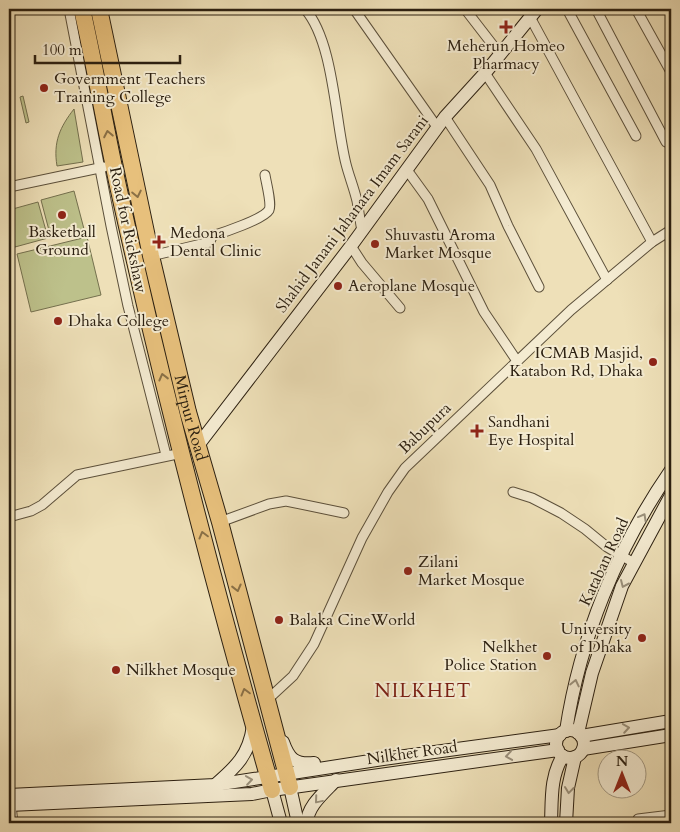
<svg xmlns="http://www.w3.org/2000/svg" width="680" height="832" viewBox="0 0 680 832" font-family="Cardo,serif">
  <style>
    .green { fill: #bdc18b; stroke: #74704e }
    .lines { fill: none; stroke-linecap: round; stroke-linejoin: round }
    .street-casing { stroke: #5c503b; stroke-width: 11 }
    .secondary-casing { stroke: #2c2011; stroke-width: 14 }
    .highway-casing { stroke: #2c2011; stroke-width: 18 }
    .street { stroke: #f4ebd1; stroke-width: 9 }
    .secondary { stroke: #f4ebd1; stroke-width: 12 }
    .highway { stroke: #e7c07c; stroke-width: 16 }
    .oneway { stroke: #8a7046 }
    .oneway2 { stroke: #9a907b }
    .poi-dot { fill: #8f2418; stroke: #f4ebd1; stroke-width: 2 }
    .labels { text-anchor: middle; dominant-baseline: central; stroke-width: 4; stroke-linejoin: round; paint-order: stroke }
    .poi-label { font-size: 16px; fill: #2c2011; stroke: #f4ebd1; text-anchor: start }
    .street-label { font-size: 16px; fill: #2c2011; stroke: #f4ebd1 }
    .quarter-label { font-size: 19px; letter-spacing: 1px; fill: #7a1f14; stroke: #f4ebd1 }
  </style>
  <rect width="100%" height="100%" fill="#eee0b8"/>
  <filter id="stains"><feTurbulence type="fractalNoise" baseFrequency=".004" numOctaves="4"/><feColorMatrix values="0 0 0 0 .2 0 0 0 0 .09 0 0 0 0 .02 0 0 0 .5 -.17"/></filter>
  <radialGradient id="worn" r=".72"><stop offset=".6" stop-color="#630" stop-opacity="0"/><stop offset="1" stop-color="#630" stop-opacity=".3"/></radialGradient>
  <g class="green">
    <polygon points="23,96 29,122 26,123 20,97"/>
    <path d="M74,109L83,162L57,166C53,142 60,127 74,109Z"/>
    <polygon points="74,191 84,229 51,238 41,200"/>
    <polygon points="38,202 48,238 15,247 9,223 9,210"/>
    <polygon points="87,237 101,295 31,312 17,254"/>
  </g>
  <g class="lines">
    <g class="street-casing">
      <g id="street">
        <polyline points="69,9 111,226 128,306 166,455"/>
        <path d="M305,9C334,42 335,121 346,164C349,176 354,188 357,201C359,211 360,221 362,231"/>
        <polyline points="354,9 437,127"/>
        <polyline points="465,9 499,53"/>
        <polyline points="567,9 636,136"/>
        <polyline points="596,9 666,142"/>
        <polyline points="636,9 671,72"/>
        <polyline points="530,17 652,242"/>
        <polyline points="485,73 536,149 607,280"/>
        <polyline points="445,117 490,185 508,226 539,287"/>
        <polyline points="407,170 428,199 484,312 517,361"/>
        <polyline points="9,187 104,167"/>
        <polyline points="351,246 362,263 400,308"/>
        <path d="M151,256L210,242L212,236C222,233 264,219 269,210C272,204 266,182 265,175"/>
        <polyline points="513,492 532,498 561,513 585,529 607,547 634,563"/>
        <polyline points="9,517 31,511 42,505 77,475 182,453"/>
        <polyline points="220,522 269,504 286,501 344,513"/>
        <polyline points="266,701 293,676 314,644 362,538 388,492 405,468 571,310 652,242 671,230"/>
        <polyline points="11,805 13,823"/>
        <polyline points="638,819 671,815"/>
      </g>
    </g>
    <g class="secondary-casing">
      <g id="secondary">
        <polyline points="199,444 351,246 445,117 485,73 537,9"/>
        <circle cx="570" cy="744" r="14"/>
        <path d="M566,731C580,638 617,548 671,470"/>
        <polyline points="578,733 592,673 622,586 671,495"/>
        <polyline points="581,736 671,721"/>
        <path d="M283,742C289,759 295,765 314,763"/>
        <polyline points="583,749 671,735"/>
        <path d="M215,785C236,767 249,755 253,726"/>
        <polyline points="290,787 298,823"/>
        <polyline points="272,790 281,823"/>
        <polyline points="9,795 215,785 383,759 560,735"/>
        <polyline points="9,805 252,794 272,790 558,750"/>
        <path d="M307,823C307,806 325,792 336,780"/>
        <path d="M551,823C552,800 550,776 563,756"/>
        <polyline points="566,823 568,788 575,757"/>
      </g>
    </g>
    <g class="highway-casing">
      <g id="highway">
        <path d="M82,9C96,71 106,133 120,195C164,395 216,593 272,790"/>
        <path id="s1" d="M99,9L151,256L188,412L220,522L290,787"/>
      </g>
    </g>
    <use href="#street" class="street"/>
    <use href="#secondary" class="secondary"/>
    <use href="#highway" class="highway"/>
  </g>
  <defs><path id="oneway-chevron" d="M-2-3.5L2.5 0L-2 3.5" fill="none" stroke-width="1.6" stroke-linecap="round" stroke-linejoin="round" transform="scale(1.25)"/></defs>
  <g class="oneway">
    <use href="#oneway-chevron" transform="translate(108 134) rotate(-101)"/>
    <use href="#oneway-chevron" transform="translate(137 194) rotate(78)"/>
    <use href="#oneway-chevron" transform="translate(163 377) rotate(-104)"/>
    <use href="#oneway-chevron" transform="translate(203 535) rotate(-105)"/>
    <use href="#oneway-chevron" transform="translate(237 588) rotate(76)"/>
    <use href="#oneway-chevron" transform="translate(245 692) rotate(-105)"/>
  </g>
  <g class="oneway2">
    <use href="#oneway-chevron" transform="translate(643 517) rotate(-61)"/>
    <use href="#oneway-chevron" transform="translate(624 584) rotate(114)"/>
    <use href="#oneway-chevron" transform="translate(575 683) rotate(-77)"/>
    <use href="#oneway-chevron" transform="translate(626 728) rotate(-9)"/>
    <use href="#oneway-chevron" transform="translate(509 756) rotate(172)"/>
    <use href="#oneway-chevron" transform="translate(249 780) rotate(-8)"/>
    <use href="#oneway-chevron" transform="translate(569 790) rotate(97)"/>
    <use href="#oneway-chevron" transform="translate(318 800) rotate(130)"/>
  </g>
  <g class="poi-dot">
    <path d="M503.5 19.5h5v5h5v5h-5v5h-5v-5h-5v-5h5z"/>
    <circle cx="44" cy="88" r="5"/>
    <circle cx="62" cy="215" r="5"/>
    <path d="M156.5 234.5h5v5h5v5h-5v5h-5v-5h-5v-5h5z"/>
    <circle cx="375" cy="244" r="5"/>
    <circle cx="338" cy="286" r="5"/>
    <circle cx="58" cy="321" r="5"/>
    <circle cx="653" cy="362" r="5"/>
    <path d="M474.5 423.5h5v5h5v5h-5v5h-5v-5h-5v-5h5z"/>
    <circle cx="408" cy="571" r="5"/>
    <circle cx="279" cy="620" r="5"/>
    <circle cx="642" cy="638" r="5"/>
    <circle cx="547" cy="656" r="5"/>
    <circle cx="116" cy="670" r="5"/>
  </g>
  <g class="labels">
    <g class="poi-label">
      <text x="506" y="46" text-anchor="middle">Meherun Homeo<tspan x="506" dy="18">Pharmacy</tspan></text>
      <text x="54" y="79">Government Teachers<tspan x="54" dy="18">Training College</tspan></text>
      <text x="62" y="232" text-anchor="middle">Basketball<tspan x="62" dy="18">Ground</tspan></text>
      <text x="170" y="233">Medona<tspan x="170" dy="18">Dental Clinic</tspan></text>
      <text x="385" y="235">Shuvastu Aroma<tspan x="385" dy="18">Market Mosque</tspan></text>
      <text x="348" y="286">Aeroplane Mosque</text>
      <text x="68" y="321">Dhaka College</text>
      <text x="643" y="353" text-anchor="end">ICMAB Masjid,<tspan x="643" dy="18">Katabon Rd, Dhaka</tspan></text>
      <text x="488" y="422">Sandhani<tspan x="488" dy="18">Eye Hospital</tspan></text>
      <text x="418" y="562">Zilani<tspan x="418" dy="18">Market Mosque</tspan></text>
      <text x="289" y="620">Balaka CineWorld</text>
      <text x="632" y="629" text-anchor="end">University<tspan x="632" dy="18">of Dhaka</tspan></text>
      <text x="537" y="647" text-anchor="end">Nelkhet<tspan x="537" dy="18">Police Station</tspan></text>
      <text x="126" y="670">Nilkhet Mosque</text>
    </g>
    <g class="street-label">
      <text transform="translate(352 214) rotate(-53)">Shahid Janani Jahanara Imam Sarani</text>
      <text transform="translate(128 230) rotate(78)">Road for Rickshaw</text>
      <text stroke="none"><textPath href="#s1" startOffset="419">Mirpur Road</textPath></text>
      <text transform="translate(425 428) rotate(-44)">Babupura</text>
      <text transform="translate(604 562) rotate(-65)">Kataban Road</text>
      <text transform="translate(412 753) rotate(-8)">Nilkhet Road</text>
    </g>
    <g class="quarter-label">
      <text x="423" y="691">NILKHET</text>
    </g>
  </g>
  <rect width="680" height="832" fill="none" stroke="#eee0b8" stroke-width="30"/>
  <rect x="10" y="10" width="660" height="812" fill="none" stroke="#2c2011" stroke-width="2.5"/>
  <rect x="15" y="15" width="650" height="802" fill="none" stroke="#2c2011"/>
  <g transform="translate(622 774)"><circle r="24" fill="#f4ebd1" stroke="#a49a84"/>
  <path d="M0-4L9 19L0 12L-9 19Z" fill="#8f2418"/>
  <text y="-8" font-size="14" font-weight="bold" text-anchor="middle" fill="#2c2011">N</text>
  </g>
  <path d="M35 55v8h145v-8" fill="none" stroke="#2c2011" stroke-width="2.5"/>
  <text x="42" y="55" font-size="15" fill="#2c2011" stroke="#f4ebd1" stroke-width="4" paint-order="stroke">100 m</text>
  <rect width="100%" height="100%" filter="url(#stains)"/>
  <rect width="100%" height="100%" fill="url(#worn)"/>
</svg>
